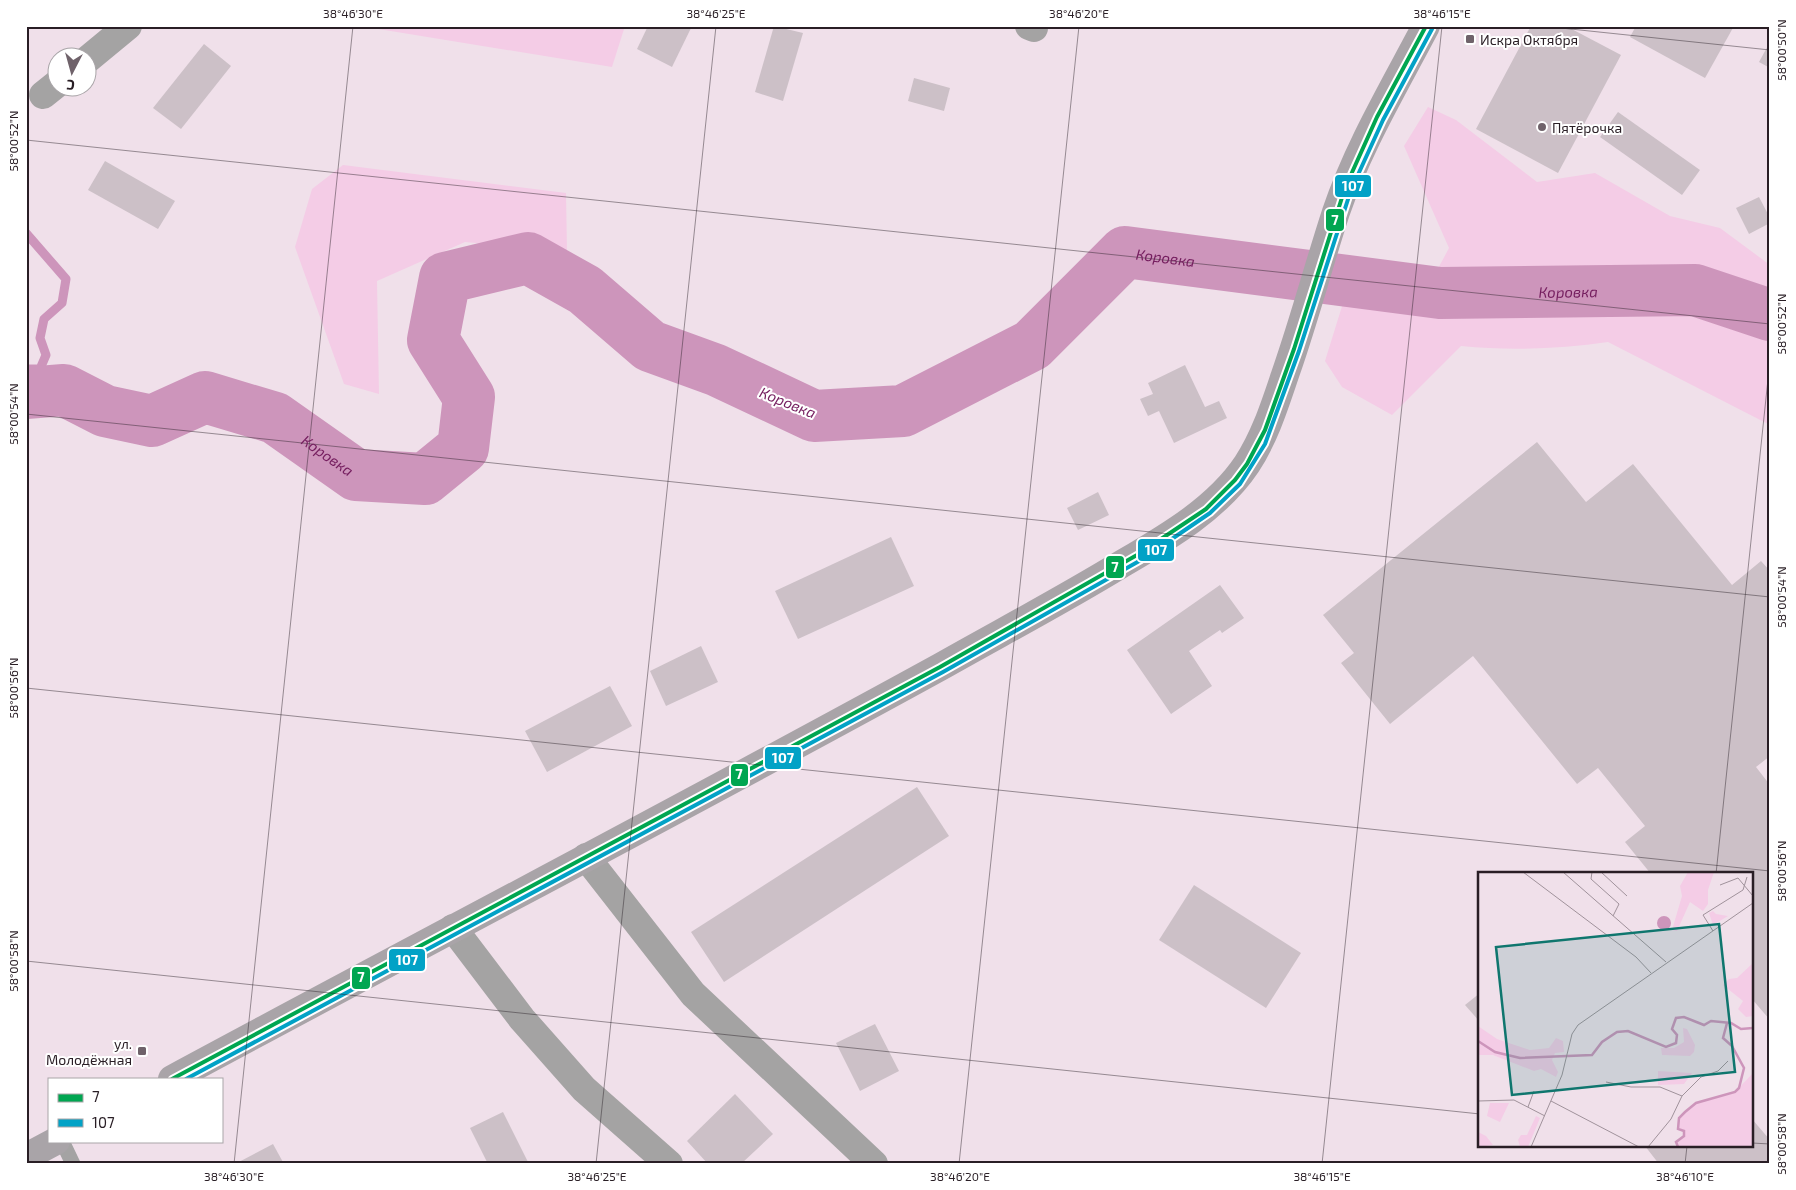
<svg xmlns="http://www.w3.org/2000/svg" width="1796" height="1190" viewBox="0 0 1796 1190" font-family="'Exo 2',sans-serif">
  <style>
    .green { fill: #f4cce6 }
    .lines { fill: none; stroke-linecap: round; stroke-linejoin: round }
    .stream { stroke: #cd95bb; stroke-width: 9 }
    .river { stroke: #cd95bb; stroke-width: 52 }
    .building { fill: #ccc0c7 }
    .lane { stroke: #a4a3a3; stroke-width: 15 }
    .street { stroke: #a4a3a3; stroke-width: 28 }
    .primary { stroke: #a9a4a8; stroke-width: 28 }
    .bus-1-casing { stroke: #fff; stroke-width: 8 }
    .bus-2-casing { stroke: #fff; stroke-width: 8 }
    .bus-1 { stroke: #00a651; stroke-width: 4 }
    .bus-2 { stroke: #02a2c6; stroke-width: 4 }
    .ticks { fill: none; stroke: #291e25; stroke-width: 1; stroke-opacity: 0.45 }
    .poi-dot { fill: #6f626a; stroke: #fff; stroke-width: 2 }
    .labels { text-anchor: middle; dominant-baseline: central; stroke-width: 4; stroke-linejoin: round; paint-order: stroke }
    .poi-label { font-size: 14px; fill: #291e25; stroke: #fff; text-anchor: start }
    .water-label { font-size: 15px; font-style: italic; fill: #751e5f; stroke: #fff }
    .inset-river { fill: none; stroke: #cd95bb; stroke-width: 2.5 }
    .inset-road { fill: none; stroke: #a0929b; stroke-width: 1 }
    .view { fill: #0f766e; fill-opacity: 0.15; stroke: #0f766e; stroke-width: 2.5 }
    .inset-edge { fill: none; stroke: #291e25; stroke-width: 2.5 }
    .line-badge { stroke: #fff; stroke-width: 2 }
    .badge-label { font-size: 14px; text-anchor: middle; font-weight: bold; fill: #fff }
    .neatline { fill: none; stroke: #291e25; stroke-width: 2 }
    .ticks-label { font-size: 12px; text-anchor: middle; fill: #291e25 }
  </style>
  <rect width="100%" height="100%" fill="#f0e0ea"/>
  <g class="green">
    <polygon points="360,26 625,26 612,67"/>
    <path d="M1428,107L1456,120L1537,182L1595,173L1670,216L1720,228L1770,265V425L1608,342C1560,349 1510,351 1461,346L1392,415L1342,387L1325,361L1343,303L1419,304L1449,248L1404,146Z"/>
    <polygon points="343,165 566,193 567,251 465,242 377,281 379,394 344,384 295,247 312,189"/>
  </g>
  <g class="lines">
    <polyline class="stream" points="26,233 66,279 62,303 44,319 40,338 46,355 40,369 26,369"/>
    <path class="river" id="s1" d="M26,393L64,390L105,411L152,421L205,397L275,418L356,475L425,479L463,448L469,397L433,340L445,278L528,258L585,290L650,346L716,370L814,416L903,411L1032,345L1125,252L1440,293L1695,290L1770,315"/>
  </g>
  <g class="building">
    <polygon points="648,26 692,26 672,67 637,49"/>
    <polygon points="774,26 803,33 783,101 755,92"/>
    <polygon points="1531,26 1566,26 1621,55 1558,173 1476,129"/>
    <polygon points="1636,26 1734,26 1705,78 1630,37"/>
    <polygon points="1770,42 1770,68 1759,62"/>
    <polygon points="204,44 231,66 181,129 153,108"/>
    <polygon points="914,78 950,88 944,111 908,101"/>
    <polygon points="1618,112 1700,170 1682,195 1600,137"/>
    <polygon points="105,161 175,201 158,229 88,190"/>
    <polygon points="1759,197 1770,218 1770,223 1749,234 1736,208"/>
    <polygon points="1185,365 1205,407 1219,401 1227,418 1174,443 1159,411 1148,416 1140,399 1153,394 1148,383"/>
    <polygon points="1537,442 1586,502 1633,464 1732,585 1761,561 1770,571 1770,756 1756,767 1770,785 1770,1020 1752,999 1752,874 1651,874 1625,842 1645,826 1598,768 1577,784 1473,656 1390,724 1341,663 1354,653 1323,615"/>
    <polygon points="1098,492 1109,515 1078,530 1067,508"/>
    <polygon points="891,537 914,586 798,639 775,591"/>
    <polygon points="1220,585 1244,618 1222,633 1220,630 1189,651 1212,686 1171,714 1127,650"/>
    <polygon points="701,646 718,682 666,706 650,671"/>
    <polygon points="610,686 632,726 547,772 525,731"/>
    <polygon points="917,787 949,836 724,982 691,932"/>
    <polygon points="1194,885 1301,953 1266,1008 1159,940"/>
    <polygon points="1480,993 1480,1022 1465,1005"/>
    <polygon points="875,1024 899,1071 860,1091 836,1043"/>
    <polygon points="735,1094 773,1134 741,1164 708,1164 687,1141"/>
    <polygon points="503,1112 529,1164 488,1164 470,1128"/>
    <polygon points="1752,1119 1770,1140 1770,1164 1659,1164 1645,1146 1752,1146"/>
    <polygon points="273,1144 284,1164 235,1164"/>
  </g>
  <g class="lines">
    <polyline class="lane" points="62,1141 73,1164"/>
    <g class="street">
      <polyline points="1029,26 1034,28"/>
      <polyline points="88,59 128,26"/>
      <polyline points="43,95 58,83"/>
      <polyline points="586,857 693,994 874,1164"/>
      <polyline points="453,928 522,1019 584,1089 669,1164"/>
    </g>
    <g class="primary">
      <path d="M172,1079C428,941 685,807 940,667C1000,633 1061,601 1120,565C1166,538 1217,509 1247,464C1266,435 1276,401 1287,369C1305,317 1319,264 1336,212C1358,147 1394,87 1426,26"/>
      <polyline points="26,1157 56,1141"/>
    </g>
    <g class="bus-1-casing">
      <polyline id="bus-1" points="172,1079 940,667 1137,555 1206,509 1235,480 1247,464 1265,430 1294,349 1345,188 1377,117 1426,26"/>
    </g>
    <g class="bus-2-casing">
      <polyline id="bus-2" points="186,1079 943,672 1141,560 1210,513 1240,484 1265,444 1299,351 1351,190 1383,120 1432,29"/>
    </g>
    <use href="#bus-1" class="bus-1"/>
    <use href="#bus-2" class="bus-2"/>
  </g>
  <path class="ticks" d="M1542,26L1770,50M26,140L1770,324M26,414L1770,597M26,688L1770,871M1716,874L1770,360M26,961L1480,1114M1752,1143L1770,1144M234,1164L353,26M596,1164L716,26M959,1164L1079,26M1322,1164L1442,26M1685,1164L1687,1146"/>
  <g class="poi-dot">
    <rect x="1465" y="34" width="10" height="10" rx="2.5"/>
    <circle cx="1542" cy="127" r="5"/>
    <rect x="137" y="1046" width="10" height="10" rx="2.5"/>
  </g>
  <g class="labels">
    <g class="poi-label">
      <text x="1480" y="39">Искра Октября</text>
      <text x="1552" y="127">Пятёрочка</text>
      <text x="132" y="1043" text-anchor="end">ул.<tspan x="132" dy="16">Молодёжная</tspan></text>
    </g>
    <g class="water-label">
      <text stroke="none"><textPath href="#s1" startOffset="1484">Коровка</textPath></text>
      <text stroke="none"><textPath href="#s1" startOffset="1889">Коровка</textPath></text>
      <text transform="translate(788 402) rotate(22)">Коровка</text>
      <text stroke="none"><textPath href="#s1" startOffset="328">Коровка</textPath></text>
    </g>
  </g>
  <g transform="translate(1478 872)">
    <rect width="275" height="275" fill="#f0e0ea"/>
    <path d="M210,0H236L230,18V32L225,39L212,30L199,59L194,58L204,24L202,14ZM235,39L238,42L250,44L235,53L231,41ZM275,91V144L268,145L260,137L265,129L245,113L251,107L259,106ZM0,154L19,167L52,178L71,176L78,166L85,169L86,180L77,181L74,188L80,200L78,205L63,197L56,199L15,183H0ZM205,156L209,157L217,173L216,180L212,184L184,183L183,176H196L206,170ZM180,199L214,201L206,212L180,213ZM275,201V275H200L198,270L206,264V259L200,257L201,246L218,231L257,220ZM12,231H31L22,250L9,244ZM58,244L62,246L50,275H42L40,268L43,263H49ZM0,260L8,264L15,273L0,275Z" fill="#f4cce6"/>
    <path d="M179 51a7 7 0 1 1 14 0a7 7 0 1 1-14 0Z" fill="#cd95bb"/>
    <path class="inset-river" d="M0,169L17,180L42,186L114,183L124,170L139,160L150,159L188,175L198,171L199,163L194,157L198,146L206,145L226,153L233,149L253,151L263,157L275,156M200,275L198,270L206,264V259L200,257L201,246L207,240L218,231L257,220L261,216L266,196L254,174L245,166L249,151"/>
    <path class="inset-road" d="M45,0L158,85L173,101M85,0L188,90M114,0L113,7L141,32L135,44M123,0L149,24M242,13L260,6L275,24M235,59L225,43L265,18L269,5M128,210L153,215H182L204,224M0,229L36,228L67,244M73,229L161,275M50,235L56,219M53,275L84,203L94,162L100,153L275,31M170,275L193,247L204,224L223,205L240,199L250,189"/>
    <path class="view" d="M241,52L257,200L34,223L18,75Z"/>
    <rect width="275" height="275" class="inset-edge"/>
  </g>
  <g class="line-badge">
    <rect x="1334" y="174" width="38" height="24" rx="5" fill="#02a2c6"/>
    <rect x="1325" y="208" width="20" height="24" rx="5" fill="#00a651"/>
    <rect x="1137" y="538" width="38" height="24" rx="5" fill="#02a2c6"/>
    <rect x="1105" y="555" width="20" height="24" rx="5" fill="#00a651"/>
    <rect x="764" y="746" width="38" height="24" rx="5" fill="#02a2c6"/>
    <rect x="730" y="763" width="19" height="24" rx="5" fill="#00a651"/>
    <rect x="388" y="948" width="38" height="24" rx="5" fill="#02a2c6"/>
    <rect x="351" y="966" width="20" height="24" rx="5" fill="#00a651"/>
  </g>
  <g class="badge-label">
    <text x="1353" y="191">107</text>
    <text x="1335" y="225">7</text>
    <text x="1156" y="555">107</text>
    <text x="1115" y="572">7</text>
    <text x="783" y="763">107</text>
    <text x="739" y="779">7</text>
    <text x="407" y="965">107</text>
    <text x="361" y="982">7</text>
  </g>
  <rect width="1796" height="1190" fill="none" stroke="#ffffff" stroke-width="55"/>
  <rect x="48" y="1078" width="175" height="65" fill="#ffffff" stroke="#a9a5a8"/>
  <rect x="58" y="1094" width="25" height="8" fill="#00a651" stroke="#a9a5a8"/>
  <text x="92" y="1102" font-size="15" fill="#291e25">7</text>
  <rect x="58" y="1119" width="25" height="8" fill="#02a2c6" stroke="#a9a5a8"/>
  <text x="92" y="1128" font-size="15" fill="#291e25">107</text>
  <g transform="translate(72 72) rotate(186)"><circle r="24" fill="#ffffff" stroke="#a9a5a8"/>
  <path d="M0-4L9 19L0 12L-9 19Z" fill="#6f626a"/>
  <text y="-8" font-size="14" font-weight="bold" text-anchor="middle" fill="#291e25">С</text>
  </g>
  <rect x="28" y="28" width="1740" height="1134" class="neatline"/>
  <g class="ticks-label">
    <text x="353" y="18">38°46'30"E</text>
    <text x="716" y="18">38°46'25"E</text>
    <text x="1079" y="18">38°46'20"E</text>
    <text x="1442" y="18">38°46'15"E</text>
    <text transform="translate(1782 50) rotate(-90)" y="4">58°00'50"N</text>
    <text transform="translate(14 141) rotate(-90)" y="4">58°00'52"N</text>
    <text transform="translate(1782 324) rotate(-90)" y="4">58°00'52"N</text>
    <text transform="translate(14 414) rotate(-90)" y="4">58°00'54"N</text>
    <text transform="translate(1782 597) rotate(-90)" y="4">58°00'54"N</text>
    <text transform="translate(14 688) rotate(-90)" y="4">58°00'56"N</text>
    <text transform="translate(1782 871) rotate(-90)" y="4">58°00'56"N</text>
    <text transform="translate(14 961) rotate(-90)" y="4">58°00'58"N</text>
    <text transform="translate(1782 1144) rotate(-90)" y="4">58°00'58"N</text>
    <text x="234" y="1181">38°46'30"E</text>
    <text x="597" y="1181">38°46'25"E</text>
    <text x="960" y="1181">38°46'20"E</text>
    <text x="1322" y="1181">38°46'15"E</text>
    <text x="1685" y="1181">38°46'10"E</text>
  </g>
</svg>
